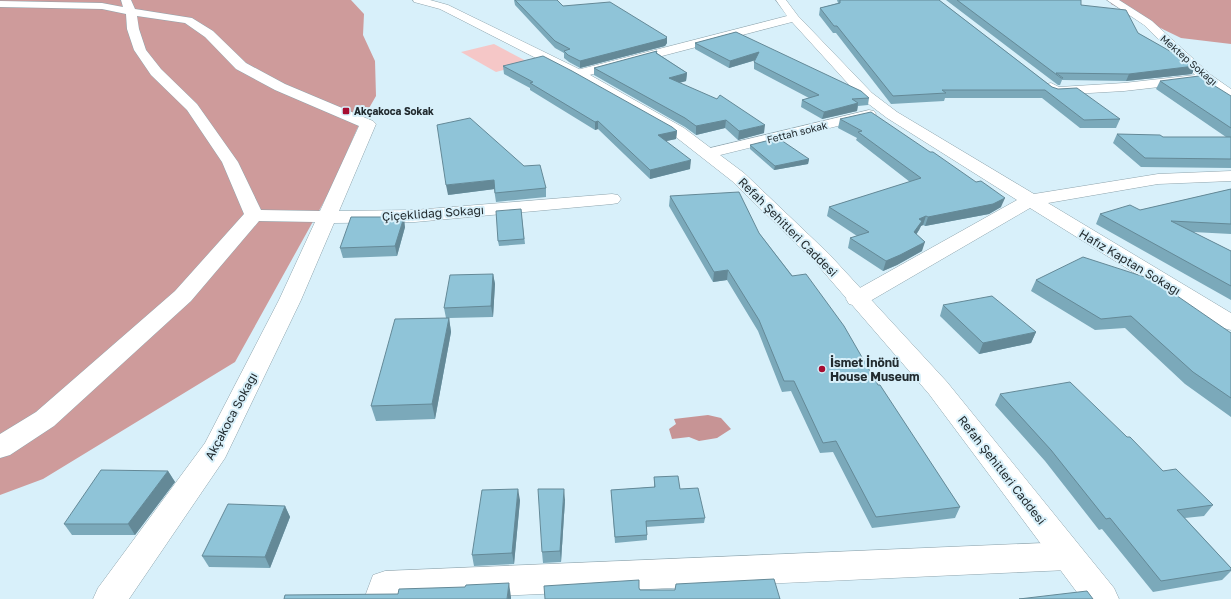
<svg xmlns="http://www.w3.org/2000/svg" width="1231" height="599" viewBox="0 0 1231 599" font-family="'Golos Text',sans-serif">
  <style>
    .green { fill: #f5c7c7 }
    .forest { fill: #ce9b9b }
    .water { fill: #c79495 }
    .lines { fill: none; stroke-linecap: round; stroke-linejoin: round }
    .minor-casing { stroke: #8ea4ad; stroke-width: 1 }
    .tertiary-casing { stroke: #8ea4ad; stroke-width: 1 }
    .minor { fill: #fff; fill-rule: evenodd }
    .tertiary { fill: #fff; fill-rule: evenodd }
    .wall { fill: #7ba9ba }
    .shaded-wall { fill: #648997 }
    .building { fill: #8fc4d8; stroke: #648997 }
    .poi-dot { fill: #a60d31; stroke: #d8f0fa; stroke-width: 1.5 }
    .labels { text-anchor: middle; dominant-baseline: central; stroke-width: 4; stroke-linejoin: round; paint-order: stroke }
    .far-street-label { font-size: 10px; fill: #222b2f; stroke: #d8f0fa }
    .far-poi-label { font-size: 10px; font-weight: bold; fill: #222b2f; stroke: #d8f0fa; text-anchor: start }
    .street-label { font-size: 12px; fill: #222b2f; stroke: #d8f0fa }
    .poi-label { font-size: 12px; font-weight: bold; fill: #222b2f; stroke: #d8f0fa; text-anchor: start }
  </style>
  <rect width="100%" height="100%" fill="#d8f0fa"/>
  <polygon class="green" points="494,44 530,63 496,72 461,52"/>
  <g class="forest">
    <polygon points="0,0 351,0 364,14 363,35 375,61 376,96 357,129 331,189 235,362 43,479 0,495"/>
    <polygon points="1110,0 1231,0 1231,44 1181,38 1111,4"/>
  </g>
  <polygon class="water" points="708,415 721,418 731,429 717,438 699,441 689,437 672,439 669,429 676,424 674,419"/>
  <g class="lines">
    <g class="minor-casing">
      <g id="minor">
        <path d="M121,0H131L135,9L192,18L213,31L246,63L285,84L373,121L376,124L339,211L415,210L612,194L618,195L621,199L618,203L612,204L415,222L334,223L301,300L225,458L129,599H93L98,588L205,443L279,300L315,222L259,221L191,301L54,426L10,455L0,458V434L36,412L175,291L244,214L222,162L187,110L151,75L134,50L127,29L126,14L102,9L0,7V1L102,3L123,7ZM137,16L185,23L205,37L236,69L275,90L359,126L320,211L261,210L238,162L197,104L161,69L146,50L139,29Z"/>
        <polygon points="776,0 786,0 798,16 872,93 897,112 1034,194 1158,174 1231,171 1231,181 1158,184 1048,203 1231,313 1231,330 1223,328 1030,208 865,304 857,306 849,304 846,299 849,294 1017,200 887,118 862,99 792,22 578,78 573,77 571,74 573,71 787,16"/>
        <polygon points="1107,0 1119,0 1152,21 1211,75 1231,89 1231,99 1226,98 1203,82 1124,91 1055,95 1050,94 1044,87 1046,84 1051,83 1059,87 1124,83 1195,75 1144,25"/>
        <polygon points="869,110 874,111 876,114 874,117 708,158 702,156 700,153 702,150"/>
        <polygon points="1068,542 1079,546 1084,556 1079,566 1068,570 431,599 364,599 373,575 385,571"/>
      </g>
    </g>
    <g class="tertiary-casing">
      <polygon id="tertiary" points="413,0 430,0 448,5 583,71 684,128 744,173 829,254 947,382 1114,588 1119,599 1082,599 929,394 815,262 732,181 672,134 573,77 440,9 414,2"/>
    </g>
    <use href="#minor" class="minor"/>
    <use href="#tertiary" class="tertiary"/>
  </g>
  <g class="wall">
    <polygon points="514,0 557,0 563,6 667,43 665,46 580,68 569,62 564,58 564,53 555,48 515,5"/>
    <polygon points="837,0 939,0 1052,87 1120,119 1116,128 1080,128 1042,98 945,98 944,101 891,104 836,33 833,33 819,15 820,8 838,3"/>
    <polygon points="946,0 1081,0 1081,5 1138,33 1195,66 1192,74 1126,81 1062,80 1060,85 1058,85"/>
    <polygon points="736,32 869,98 868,105 858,106 857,111 822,119 801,107 802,100 809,98 754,69 754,62 756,60 729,68 695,49 695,43"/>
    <polygon points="657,51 657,53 687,73 686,81 679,83 764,133 738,140 725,128 696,135 685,127 594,75 594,68"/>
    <polygon points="503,66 677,131 676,139 666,141 690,169 650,179 598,129 595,130 530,90 530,88 504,74"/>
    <polygon points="1160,81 1231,96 1231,168 1141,167 1113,143 1117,134 1163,137 1226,137 1156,89"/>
    <polygon points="840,119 1001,207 989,214 925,226 923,225 921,226 919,230 916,235 922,251 897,265 883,271 848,248 850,238 857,236 827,216 829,207 910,182 856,140 857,138 838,128"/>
    <polygon points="750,145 809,159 808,164 774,170 750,149"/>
    <polygon points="524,166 546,188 546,197 496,202 494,189 448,195"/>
    <polygon points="1231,189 1231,234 1193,232 1231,251 1231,300 1096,224 1100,214 1140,210"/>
    <polygon points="670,196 759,233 878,385 960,507 955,518 872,528 833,452 820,453 791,391 782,392 758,331 727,280 713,282 669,206"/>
    <polygon points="521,209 525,244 499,246 498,241"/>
    <polygon points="405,227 397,256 343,258 340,248"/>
    <polygon points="493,274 495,284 493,317 449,318 451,332 435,419 376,421 371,406 446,318 444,308"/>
    <polygon points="1036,280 1231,333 1231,417 1185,384 1125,328 1095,330 1031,291"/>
    <polygon points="943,305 1036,332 1031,343 979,354 940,316"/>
    <polygon points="1000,394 1127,437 1163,471 1213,505 1204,516 1185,518 1231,568 1231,571 1222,580 1153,592 1102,529 1099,530 1045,461 995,405"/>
    <polygon points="168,471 175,482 135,535 72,535 64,524"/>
    <polygon points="654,477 680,489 705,518 704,523 646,527 647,535 647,540 615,543 611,490 654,487"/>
    <polygon points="520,500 514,564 474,566 472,555"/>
    <polygon points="565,500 561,562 543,563 542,552"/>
    <polygon points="285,506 290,517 270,568 209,567 202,556"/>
  </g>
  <g class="shaded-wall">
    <polygon points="667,37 667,43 665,46 580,68 580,61"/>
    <polygon points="759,52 759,59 729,68 730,61"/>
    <polygon points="1195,66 1192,74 1126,81 1129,74"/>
    <polygon points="687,73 686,81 668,86 669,78"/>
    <polygon points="858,103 857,111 822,119 824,112"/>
    <polygon points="726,120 725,128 696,135 696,126"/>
    <polygon points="598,121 598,129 595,130 595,122"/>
    <polygon points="765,125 764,133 738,140 739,131"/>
    <polygon points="677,131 676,139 657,143 658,135"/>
    <polygon points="809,159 808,164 774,170 775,166"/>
    <polygon points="691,160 690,169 650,179 650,170"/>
    <polygon points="494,180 495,189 448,195 446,185"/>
    <polygon points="1005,198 1001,207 989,214 925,226 928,217"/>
    <polygon points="926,216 923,225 921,226 919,230 911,242 919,219"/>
    <polygon points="404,217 405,227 397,256 395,246"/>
    <polygon points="925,242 922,251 897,265 883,271 886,261"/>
    <polygon points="728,270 727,280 713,282 714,272"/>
    <polygon points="493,274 495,284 493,317 491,306"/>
    <polygon points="449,318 451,332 435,419 432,404"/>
    <polygon points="1036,332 1031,343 979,354 983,343"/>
    <polygon points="168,471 175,482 135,535 128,524"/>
    <polygon points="518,489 520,500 514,564 512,553"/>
    <polygon points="564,489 565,500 561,562 560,551"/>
    <polygon points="285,506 290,517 270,568 265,557"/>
    <polygon points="509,583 511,597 511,599 507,599"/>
  </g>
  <g class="building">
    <polygon points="515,0 557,0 563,6 610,2 667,37 665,39 580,61 568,55 564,51 570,49 555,41"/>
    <polygon points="840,0 939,0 1052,87 1058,89 1077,88 1120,119 1084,120 1045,90 942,90 946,93 893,96 837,26 834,26 820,8 840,3"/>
    <polygon points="957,0 1081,0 1081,5 1126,10 1138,33 1191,63 1195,66 1129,74 1056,73 1063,78 1061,78"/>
    <polygon points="736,32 861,91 869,98 852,99 858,103 824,112 802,100 819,95 754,62 759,52 730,61 695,43"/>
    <polygon points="657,51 656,53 687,73 669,78 717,99 720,95 765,125 739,131 726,120 696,126 685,118 594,68"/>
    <polygon points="543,56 572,71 672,127 677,131 658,135 691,160 650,170 598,121 595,122 530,83 533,82 503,66"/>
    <polygon points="1199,76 1231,96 1231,128 1160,81"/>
    <polygon points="871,112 930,152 933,152 976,182 981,181 1005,198 993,204 928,217 926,216 919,219 922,221 914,232 925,242 900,255 886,261 850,238 869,232 829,207 921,178 858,132 862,131 840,119"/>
    <polygon points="470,118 524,166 540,165 546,188 495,193 494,180 446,185 437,125"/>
    <polygon points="1117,134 1160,135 1163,137 1231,137 1231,159 1145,158"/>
    <polygon points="778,138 809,159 775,166 750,145"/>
    <polygon points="1231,189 1231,224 1171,221 1231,251 1231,286 1100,214 1130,205 1140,210"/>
    <polygon points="739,192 759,233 792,276 806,274 844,326 878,385 880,385 960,507 876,517 836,441 823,443 794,381 784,381 759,320 728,270 714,272 670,196"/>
    <polygon points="521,209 524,239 498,241 496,211"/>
    <polygon points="351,217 404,217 395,246 340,248"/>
    <polygon points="1083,257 1154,280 1231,333 1231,398 1193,372 1131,316 1101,319 1036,280"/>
    <polygon points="493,274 491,306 444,308 450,275"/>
    <polygon points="992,296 1036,332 983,343 943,305"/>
    <polygon points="449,318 432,404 371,406 395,319"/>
    <polygon points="1070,382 1127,437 1130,437 1163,471 1176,469 1213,505 1177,510 1231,568 1231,570 1161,581 1110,518 1106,519 1051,450 1000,394"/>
    <polygon points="101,470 168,471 128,524 64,524"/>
    <polygon points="678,476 680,489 698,488 705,518 646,521 647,535 615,537 611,490 655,487 654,477"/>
    <polygon points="518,489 512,553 472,555 482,490"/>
    <polygon points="538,489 564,489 560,551 542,552"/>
    <polygon points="228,504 285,506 265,557 202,556"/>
    <polygon points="774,579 780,599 545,599 544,586 639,580 639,588 640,590 675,590 676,584"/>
    <polygon points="509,583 507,599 284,599 285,595 398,594 399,589 465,587 466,585"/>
    <polygon points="1087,591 1093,599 1019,599"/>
  </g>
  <g class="poi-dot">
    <rect x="342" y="107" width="8" height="8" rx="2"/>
    <circle cx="822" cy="369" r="4"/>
  </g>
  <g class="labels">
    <g class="far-street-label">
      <text transform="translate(1189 60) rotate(41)">Mektep Sokağı</text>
      <text transform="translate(797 132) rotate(-14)">Fettah sokak</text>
    </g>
    <g class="far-poi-label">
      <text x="354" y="111">Akçakoca Sokak</text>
    </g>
    <g class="street-label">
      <text transform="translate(433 213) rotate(-4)">Çiçeklidağ Sokağı</text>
      <text transform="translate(788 227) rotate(45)">Refah Şehitleri Caddesi</text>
      <text transform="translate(1130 262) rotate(31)">Hafız Kaptan Sokağı</text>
      <text transform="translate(231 416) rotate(-62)">Akçakoca Sokağı</text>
      <text transform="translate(1002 470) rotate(52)">Refah Şehitleri Caddesi</text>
    </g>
    <g class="poi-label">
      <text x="830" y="362">İsmet İnönü<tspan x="830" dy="14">House Museum</tspan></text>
    </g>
  </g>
</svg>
